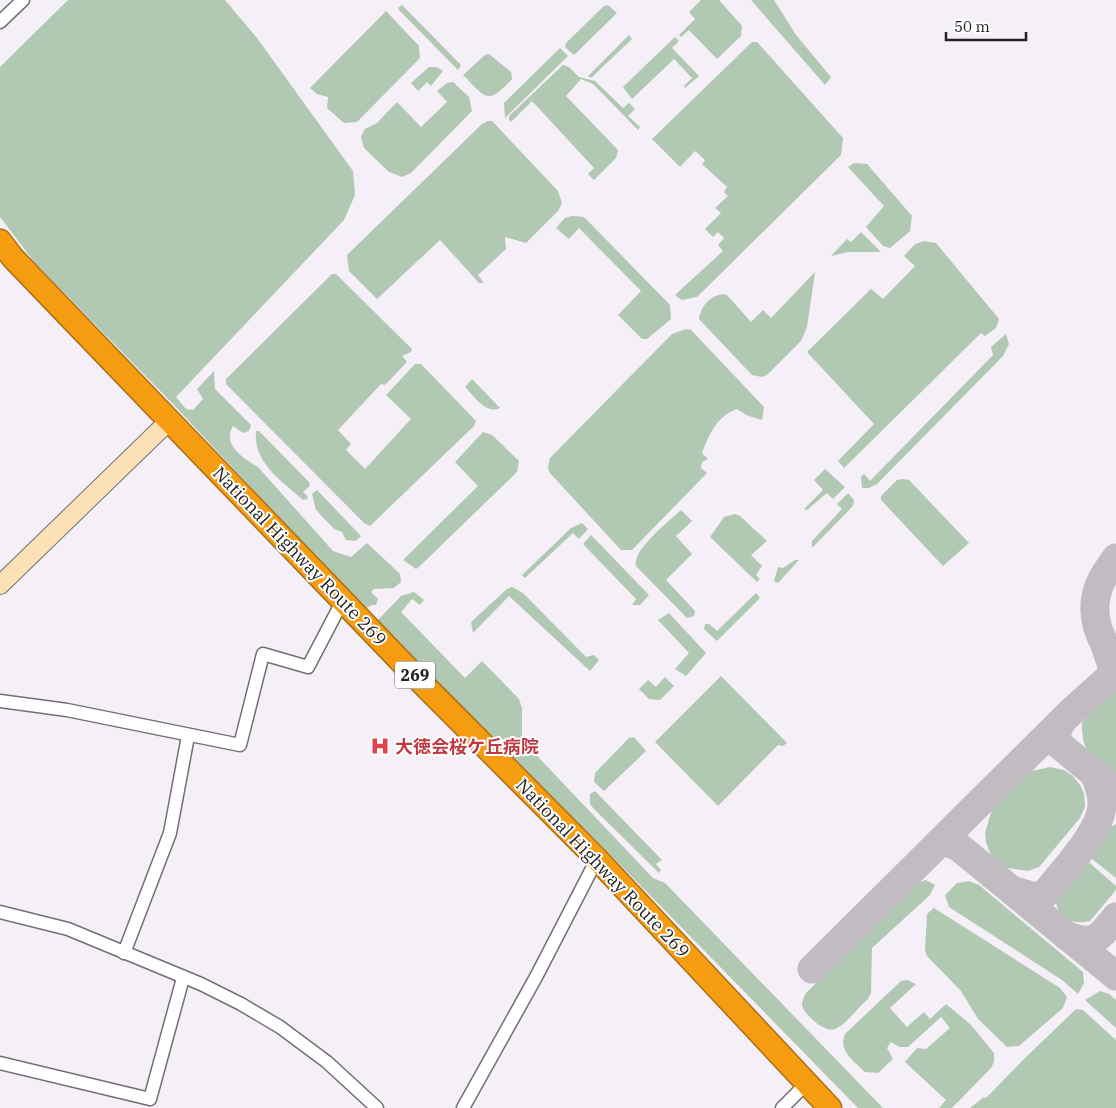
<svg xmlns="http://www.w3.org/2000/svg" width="1116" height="1108" viewBox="0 0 1116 1108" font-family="'IBM Plex Serif','Noto Sans JP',serif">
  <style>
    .green { fill: #b1c8b2 }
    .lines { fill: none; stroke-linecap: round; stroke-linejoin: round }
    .taxiway { stroke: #c0bcc2; stroke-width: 29 }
    .street-casing { stroke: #736e75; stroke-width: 15 }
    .secondary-casing { stroke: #736e75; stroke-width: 20 }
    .highway-casing { stroke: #ac7117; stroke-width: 25 }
    .street { stroke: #fff; stroke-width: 12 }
    .secondary { stroke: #fce1b7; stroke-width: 18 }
    .highway { stroke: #f59c10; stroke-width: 22 }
    .labels { text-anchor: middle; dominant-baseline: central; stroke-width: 4; stroke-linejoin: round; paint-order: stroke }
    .shield { fill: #fff; stroke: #666466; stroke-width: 1 }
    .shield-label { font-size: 16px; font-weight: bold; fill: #242224 }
    .street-label { font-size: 18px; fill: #242224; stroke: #fff }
    .health-label { font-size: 18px; font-weight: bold; fill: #be3a42; stroke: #fff; text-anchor: start }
  </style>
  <rect width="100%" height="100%" fill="#f5eff7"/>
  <g class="green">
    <path d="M68,0H225L257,38L353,171L355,195L344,220L176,397L186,409L193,410L203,399L197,389L214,371L215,389L251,425L249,431L243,433L233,426C222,445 243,458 258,467L333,551L351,557L367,543L400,574L401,582L394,588L374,589L371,592L378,599L376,605H372L365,609L171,402L35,263L0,217V67Z"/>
    <polygon points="701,0 719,0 742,26 741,36 717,59 689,30 681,37 679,35 695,19 689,12"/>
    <polygon points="751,0 774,0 796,35 831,77 825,85"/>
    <polygon points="402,5 461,65 458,70 399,10 398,8"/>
    <polygon points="608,5 617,13 574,55 565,47 566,43 604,6"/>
    <polygon points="386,11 419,46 420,58 357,122 344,123 327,108 328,97 317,94 310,88"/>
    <polygon points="629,35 632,39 591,78 588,76"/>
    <polygon points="675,37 679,41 672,48 699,76 685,88 684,86 692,78 674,59 632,99 623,87"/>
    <polygon points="752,42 757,42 843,138 841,155 697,297 682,300 675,295 723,251 718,245 724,238 718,232 713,237 705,229 721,213 715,208 728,196 724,192 727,187 702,164 705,160 695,151 680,167 652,139"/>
    <polygon points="560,48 568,56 505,118 504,103"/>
    <path d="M489,54L511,72L512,79C487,106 486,98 463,75L485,55Z"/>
    <polygon points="563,65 569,67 579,77 595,81 623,108 629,103 635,109 628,116 640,127 638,130 593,84 581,79 566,96 618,150 616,158 594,180 588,174 594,168 532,101 511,122 509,120 509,116"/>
    <polygon points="429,67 437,67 443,71 431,86 427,82 418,91 411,83"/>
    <polygon points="453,82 469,97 472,111 411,173 402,177 389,172 364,148 361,137 365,129 377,123 397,102 421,127 447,102 437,91 447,83"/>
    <polygon points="488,121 492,121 558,191 562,203 558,211 526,243 505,237 506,249 478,275 484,283 479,283 440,240 377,299 349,271 347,255 482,124"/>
    <polygon points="854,163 867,164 912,216 910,231 890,248 883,246 866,227 884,206 848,167"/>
    <polygon points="572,216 584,217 670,305 671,319 647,339 642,339 618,315 641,291 579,228 569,239 556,228 565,218"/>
    <polygon points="861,232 881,252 848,252 831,256 847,239 851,242"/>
    <polygon points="924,241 936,243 999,319 996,328 985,336 981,333 844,468 838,461 874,424 807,352 871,289 883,299 915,266 904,256 915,244"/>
    <path d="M815,272L807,327L801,341L767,375L762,377L752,375L699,319C701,305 713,292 727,295L751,322L763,310L771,318Z"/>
    <polygon points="332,274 336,274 412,349 411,352 402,356 407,362 385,385 381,384 338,430 351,444 346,450 365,469 411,419 386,395 415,364 421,364 476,421 474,426 370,526 364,523 226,384 226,379"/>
    <path d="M686,329L691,330L764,407L762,420L746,415L737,409C716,417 710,433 702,453L708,459L702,462L701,468L707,473L632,550H621L549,472L548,467L550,458L672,334Z"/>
    <polygon points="1006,334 1009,344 1003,356 877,484 869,488 862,488 861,477 864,474 870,481 993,355 991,347"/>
    <path d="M472,379L500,408C486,415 474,396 465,387Z"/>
    <path d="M256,431H259L309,482L310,486L303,492L308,496L307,499L303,500C282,481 253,463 256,431Z"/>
    <polygon points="483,432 492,435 519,461 517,472 420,566 416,569 403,560 478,486 455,462"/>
    <polygon points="825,469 845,487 833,499 827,493 807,510 804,509 823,490 814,480"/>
    <polygon points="903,479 909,480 969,543 943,566 881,500 881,496 897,480"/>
    <polygon points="317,490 361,536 356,541 346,540 342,532 334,529 316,510 312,494"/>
    <polygon points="848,493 854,500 853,506 812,548 812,541 842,509 837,504"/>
    <path d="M681,510L692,521L676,536L692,554L666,580L695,611L694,616L687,618L636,566C632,550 669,521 681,510Z"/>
    <polygon points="735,514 740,516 767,541 751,555 762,566 756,575 760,579 757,582 710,537 724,517"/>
    <polygon points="582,523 588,529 579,539 573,533 525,578 522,575 571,528"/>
    <polygon points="591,535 649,595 640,605 632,605 636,599 583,544"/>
    <polygon points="795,560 799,560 778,583 774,581 778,567 783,568"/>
    <polygon points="512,587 523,593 586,657 594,655 599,660 590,671 509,596 473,633 471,622 507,589"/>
    <polygon points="414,592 424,600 420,605 412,599 401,612 465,678 482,661 519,699 522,708 522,740 653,878 665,883 883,1108 858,1108 596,840 439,690 376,622 401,596"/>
    <polygon points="756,593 760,598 717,641 704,629 705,624 709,624 717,631"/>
    <polygon points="669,613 706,653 686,676 675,669 689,653 658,620"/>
    <polygon points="721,676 787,743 783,746 778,745 718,806 655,742"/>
    <polygon points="665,677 674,686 660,700 649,699 639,689 648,680 656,687"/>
    <path d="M1116,689V779C1094,760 1081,754 1082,722Z"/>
    <polygon points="634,737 646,751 604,791 594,782 595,773 629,738"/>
    <polygon points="1050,767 1064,770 1073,776 1080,785 1084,793 1085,807 1080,818 1039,867 1028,871 1001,867 990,853 986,842 985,833 993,806 1028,772"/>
    <polygon points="595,791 662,860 656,864 661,870 659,873 594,809 590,804 590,794"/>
    <polygon points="1116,824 1116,878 1087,855 1110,827"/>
    <path d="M1084,858L1116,886V890L1090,921C1068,926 1055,915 1055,893Z"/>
    <path d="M926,880L935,885L930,895L872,948L871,993L868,999C858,1007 847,1024 835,1029C825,1033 804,1015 802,1005C802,1001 804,997 806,993L918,883Z"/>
    <polygon points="969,881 979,885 1083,972 1084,983 1078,994 1062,980 949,907 945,895 957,883"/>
    <polygon points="934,908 1060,988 1067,997 1063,1008 1019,1046 1007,1047 978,1019 961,991 927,956 925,950 927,914"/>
    <path d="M907,980L916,984L890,1008L907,1027L924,1012L930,1019L946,1004L971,1025L994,1053V1062L991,1068L952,1108H939L946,1100L905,1062L917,1048L926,1049L950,1028L941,1017L908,1047H899L891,1042L887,1048L893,1059L878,1073L865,1072C855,1062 836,1049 846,1033L901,981Z"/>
    <polygon points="1100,991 1109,994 1116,1000 1116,1028 1085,1000"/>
    <polygon points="1076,1009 1083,1010 1116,1040 1116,1108 970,1108 984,1097 986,1098 1023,1060"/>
  </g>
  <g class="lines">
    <g class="taxiway">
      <path d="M1116,558C1110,567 1101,578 1098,589C1090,613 1098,641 1116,657"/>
      <polyline points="1060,723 1056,736 1057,743 1108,785"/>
      <polyline points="938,844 946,841 960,848 1116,976"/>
      <path d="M1012,890L1035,897L1046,893C1062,872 1104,829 1102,802C1102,792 1098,782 1094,773"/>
      <path d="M1067,936C1095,946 1099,938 1116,917"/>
      <polyline points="812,969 1070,713 1110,677 1113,669 1106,648"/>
    </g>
    <g class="street-casing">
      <g id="street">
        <polyline points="0,22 23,0"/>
        <polyline points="0,701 67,710 240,745 263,654 308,667 343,600"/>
        <polyline points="0,912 68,929 201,984 241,1004 280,1027 327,1062 377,1108"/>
        <polyline points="124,953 170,833 188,736"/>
        <polyline points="0,1063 150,1099 183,978"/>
        <polyline points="463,1108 536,977 597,859"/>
        <polyline points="782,1108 806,1084"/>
      </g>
    </g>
    <g class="secondary-casing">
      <polyline id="secondary" points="0,585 170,420"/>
    </g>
    <g class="highway-casing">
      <polyline id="highway" points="0,241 13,258 413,674 597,859 830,1108"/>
    </g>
    <use href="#street" class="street"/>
    <use href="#secondary" class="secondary"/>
    <use href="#highway" class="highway"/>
  </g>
  <defs>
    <g id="hospital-bare" transform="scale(1.5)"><path d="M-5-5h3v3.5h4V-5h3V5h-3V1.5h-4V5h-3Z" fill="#e0444e" stroke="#fff" stroke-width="2.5" paint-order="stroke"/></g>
  </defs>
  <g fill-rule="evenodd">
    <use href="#hospital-bare" x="380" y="746"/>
  </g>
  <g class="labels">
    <rect class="shield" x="395" y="661.5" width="40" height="27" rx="4"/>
    <g class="shield-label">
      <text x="415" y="675">269</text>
    </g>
    <g class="street-label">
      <text transform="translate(300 556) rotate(46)">National Highway Route 269</text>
      <text transform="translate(603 868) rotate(46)">National Highway Route 269</text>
    </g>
    <g class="health-label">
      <text x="395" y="746">大徳会桜ケ丘病院</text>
    </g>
  </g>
  <path d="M946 32v8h80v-8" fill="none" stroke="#242224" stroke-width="2.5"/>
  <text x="954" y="32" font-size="15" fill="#242224" stroke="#ffffff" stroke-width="4" paint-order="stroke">50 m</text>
</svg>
